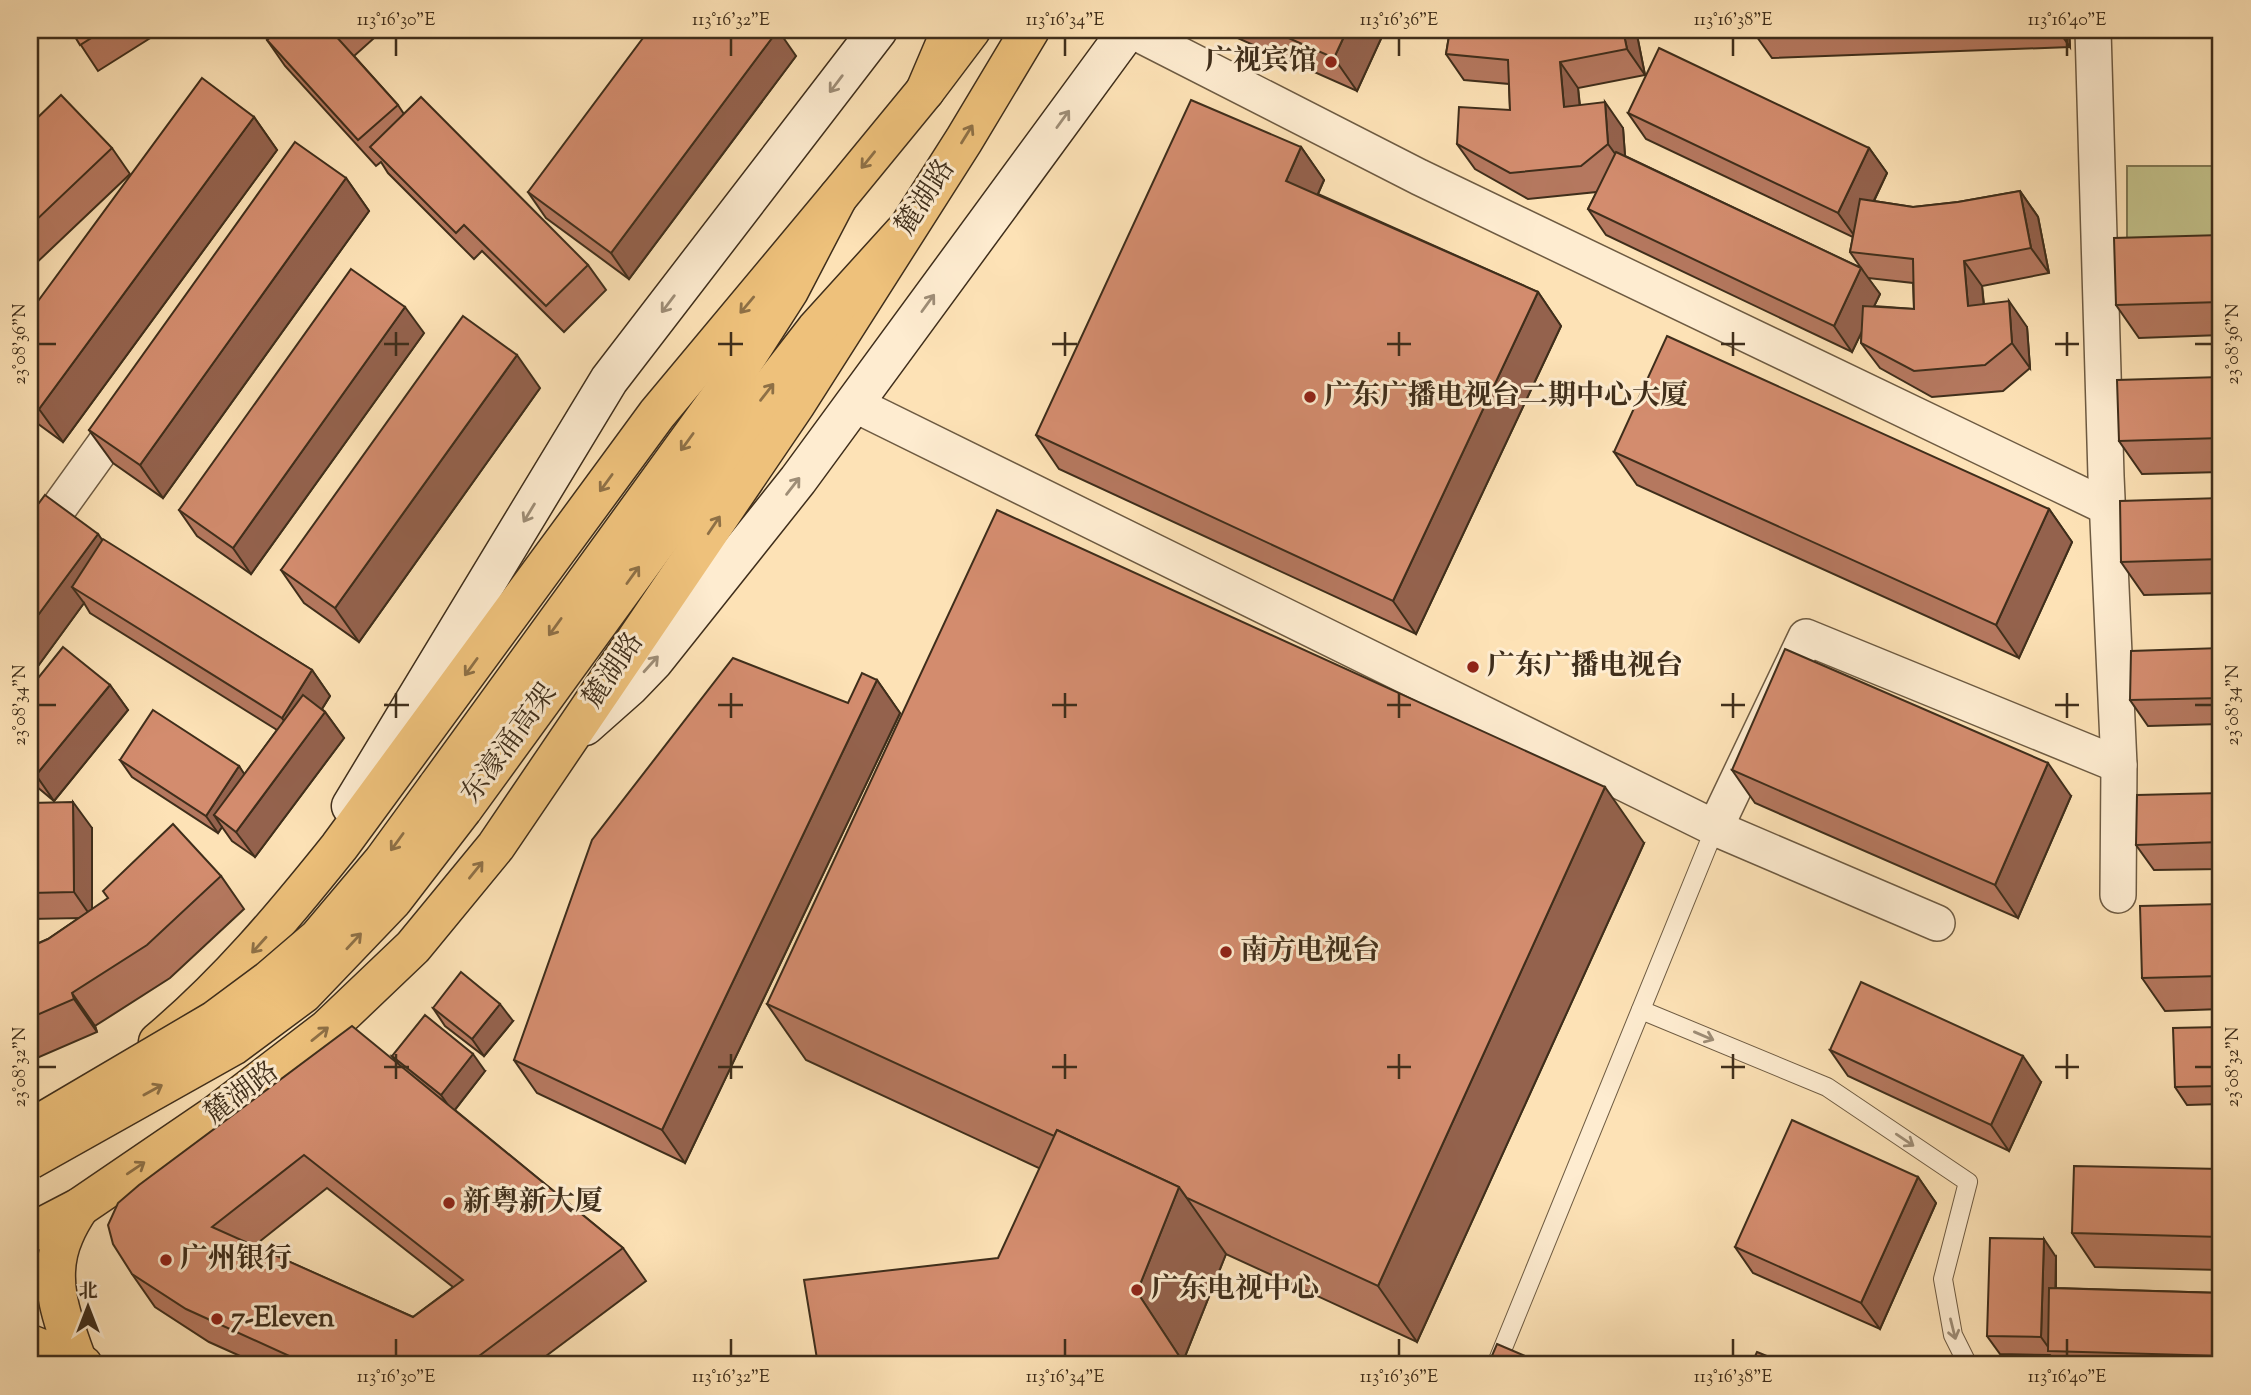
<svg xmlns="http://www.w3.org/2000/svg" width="2251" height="1395" viewBox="0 0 2251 1395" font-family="'Sorts Mill Goudy','Noto Serif SC',serif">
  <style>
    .green { fill: #c3c28b; stroke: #817853; stroke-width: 2 }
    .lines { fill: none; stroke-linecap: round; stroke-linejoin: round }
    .lane-casing { stroke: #6e5b42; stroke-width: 20 }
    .street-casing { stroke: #6e5b42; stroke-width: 38 }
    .secondary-casing { stroke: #3f2e1b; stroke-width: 41 }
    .primary-casing { stroke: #3f2e1b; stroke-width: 41 }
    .highway-casing { stroke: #3f2e1b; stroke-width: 41 }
    .lane { stroke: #feecd0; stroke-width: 18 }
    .street { stroke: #feecd0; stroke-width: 35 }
    .secondary { stroke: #feecd0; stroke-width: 38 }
    .primary { stroke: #eec17b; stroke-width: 38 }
    .highway { stroke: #eec17b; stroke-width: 38 }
    .highway-bridge-casing { stroke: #3f2e1b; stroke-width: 41; stroke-linecap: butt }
    .highway-bridge { stroke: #eec17b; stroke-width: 38 }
    .wall { fill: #b5785f; stroke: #3f2e1b; stroke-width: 2; fill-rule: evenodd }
    .shaded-wall { fill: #94624d; stroke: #3f2e1b; stroke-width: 2 }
    .building { fill: #d38c6e; stroke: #3f2e1b; stroke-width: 2; fill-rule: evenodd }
    .oneway { stroke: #9e8d76 }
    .oneway2 { stroke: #8e7046 }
    .ticks { fill: none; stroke: #3f2e1b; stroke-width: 2.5 }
    .poi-dot { fill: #8f2418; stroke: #feecd0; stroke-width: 2.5 }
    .labels { text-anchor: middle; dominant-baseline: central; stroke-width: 6; stroke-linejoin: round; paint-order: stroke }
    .poi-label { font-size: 28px; font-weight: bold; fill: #3f2e1b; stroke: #feecd0; text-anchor: start }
    .street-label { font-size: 28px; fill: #3f2e1b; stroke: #feecd0 }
    .neatline { fill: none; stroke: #3f2e1b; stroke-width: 2.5 }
    .ticks-label { font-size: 18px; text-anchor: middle; fill: #3f2e1b }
  </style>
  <rect width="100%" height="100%" fill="#fde2b6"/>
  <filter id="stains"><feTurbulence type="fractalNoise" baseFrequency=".00286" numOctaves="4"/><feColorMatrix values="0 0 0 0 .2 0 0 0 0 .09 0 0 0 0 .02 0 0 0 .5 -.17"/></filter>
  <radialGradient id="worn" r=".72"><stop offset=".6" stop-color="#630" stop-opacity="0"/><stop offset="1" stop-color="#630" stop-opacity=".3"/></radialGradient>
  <rect class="green" x="2127" y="166" width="94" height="82"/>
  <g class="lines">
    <g class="lane-casing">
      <g id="lane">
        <polyline points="1641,1010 1827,1087 1968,1182 1943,1279 1953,1335 1968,1365"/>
        <polyline points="1496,1365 1715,828"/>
      </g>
    </g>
    <g class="street-casing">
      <g id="street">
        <polyline points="1131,30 1419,177 2107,507"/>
        <polyline points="2093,30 2106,476 2119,765 2118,895"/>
        <polyline points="854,404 1715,828 1937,923"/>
        <polyline points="30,548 130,409"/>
        <polyline points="1715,828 1806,637 2119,765"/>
      </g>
    </g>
    <g class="secondary-casing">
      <g id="secondary">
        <polyline points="585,726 629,687 654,661 798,480 1128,30"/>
        <polyline points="351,806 609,380 878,30"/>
      </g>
    </g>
    <g class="primary-casing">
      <g id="primary">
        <path d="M158,1042C227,984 283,917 339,847L657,414L838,197L925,91L971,30"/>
        <polyline points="30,1233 80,1207 215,1115 327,1029 413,947 496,846 796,404 964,140 1030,30"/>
      </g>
    </g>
    <g class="highway-casing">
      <g id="highway">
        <polyline points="925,91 951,30"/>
        <polyline points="437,787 728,386 789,291 838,197"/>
        <polyline points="463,809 748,417 816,329 903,233"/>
        <polyline points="30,1344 83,1365"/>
        <path d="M78,1363C63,1322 45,1279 64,1236C68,1226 74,1216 80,1207"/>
      </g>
    </g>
    <use href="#lane" class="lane"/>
    <use href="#street" class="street"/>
    <use href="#secondary" class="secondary"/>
    <use href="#primary" class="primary"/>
    <use href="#highway" class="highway"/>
    <g class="highway-bridge-casing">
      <g id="highway-bridge">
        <polyline points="47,1119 215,1020 269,980 318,938 383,861 437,787"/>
        <polyline points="30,1160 233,1046 303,994 393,900 463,809"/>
      </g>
    </g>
    <use href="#highway-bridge" class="highway-bridge"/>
  </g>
  <g class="wall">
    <polygon points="71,30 163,30 98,71"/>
    <polygon points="279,30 383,30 354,56 398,105 404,114 588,265 606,290 564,332 482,251 474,259 388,173 381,162 376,166 285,66 267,40"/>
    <polygon points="1222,30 1385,30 1357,91 1224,32"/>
    <path d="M1450,30H1636L1645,75L1578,88L1580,105L1623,128L1625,156L1861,268L1850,252L1853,237L1646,139L1628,113L1869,148L1887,173L1874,201L1913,207L1958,202L2020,191L2038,217L2049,273L1982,286L1984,304L2027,327L2030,368L2003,391L1932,397L1880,368L1861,343L1862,331L1852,352L1606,235L1588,209L1597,192L1528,199L1475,169L1457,144L1510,110L1509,84L1464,80L1446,54ZM1868,278L1913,283L1914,309L1874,306L1880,294Z"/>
    <polygon points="1752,30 2069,30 2070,47 1772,58"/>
    <polygon points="796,56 629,279 546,218 528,192"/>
    <polygon points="254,117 277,150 63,442 30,418 30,312"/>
    <polygon points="30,125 112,148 130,174 30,269"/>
    <polygon points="1301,147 1324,180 1318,194 1538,292 1561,326 1416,634 1059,469 1036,435"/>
    <polygon points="346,178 369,211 163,498 113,463 89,430"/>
    <polygon points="2221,235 2221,335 2139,338 2116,305"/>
    <polygon points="424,333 251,574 197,536 179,510"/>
    <polygon points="2221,377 2221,472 2142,474 2119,441"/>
    <polygon points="540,388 359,642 304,603 281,570"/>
    <polygon points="1614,452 2049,509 2072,542 2019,658 1637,485"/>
    <polygon points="2221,498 2221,593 2144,595 2121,562"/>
    <polygon points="30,515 98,534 102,540 312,670 330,696 322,709 325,712 344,738 255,857 232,841 222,827 218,833 132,777 120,760 239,766 244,775 277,730 90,613 84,603 30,677"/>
    <polygon points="2221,648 2221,724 2148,726 2130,700"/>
    <polygon points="877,680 900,713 685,1163 537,1093 514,1060 848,703"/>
    <polygon points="110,685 128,710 54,801 30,781 30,688"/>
    <polygon points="1732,770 2071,796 2018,918 1755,803"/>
    <polygon points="2221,793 2221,869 2154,870 2136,845"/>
    <polygon points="30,803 92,828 92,909 221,876 244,909 170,978 95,1026 97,1032 30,1061 30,947 48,939 79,918 30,919"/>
    <polygon points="1644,843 1417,1342 1226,1254 1184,1359 1039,1168 806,1060 767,1004"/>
    <polygon points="2221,904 2221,1009 2165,1011 2142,978"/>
    <polygon points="433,1008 513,1021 484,1056 445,1026"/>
    <polygon points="2221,1027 2221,1104 2187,1105 2175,1087"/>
    <polygon points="1830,1050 2041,1082 2009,1151 1848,1076"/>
    <path d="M392,1056L485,1071L455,1110L623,1248L646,1281L534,1365H260L209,1342L155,1307L132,1274L398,1063ZM327,1188L453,1287L413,1317L254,1246Z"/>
    <polygon points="2221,1169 2221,1270 2095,1267 2072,1233"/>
    <polygon points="1918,1177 1936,1203 1880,1329 1753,1273 1735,1247"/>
    <polygon points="2056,1257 2056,1288 2221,1293 2221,1365 2058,1365 2050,1355 2000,1354 1987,1336"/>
  </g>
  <g class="shaded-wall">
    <polygon points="778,30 796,56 629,279 611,253"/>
    <polygon points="1347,30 1385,30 1357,91 1334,58"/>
    <polygon points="1623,30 1636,30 1645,75 1627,49"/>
    <polygon points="2058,30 2069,30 2070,47"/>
    <polygon points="1560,62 1578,88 1582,132 1564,107"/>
    <polygon points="1605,102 1623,128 1626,169 1608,144"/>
    <polygon points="254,117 277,150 63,442 39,409"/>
    <polygon points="1301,147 1324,180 1309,214 1286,181"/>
    <polygon points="1869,148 1887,173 1856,238 1838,213"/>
    <polygon points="346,178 369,211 163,498 140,465"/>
    <polygon points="2020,191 2038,217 2049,273 2031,248"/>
    <polygon points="1964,261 1982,286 1986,331 1968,306"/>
    <polygon points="1861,268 1880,294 1852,352 1834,326"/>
    <polygon points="1538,292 1561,326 1416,634 1393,601"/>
    <polygon points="2009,301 2027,327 2030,368 2012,343"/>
    <polygon points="405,307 424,333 251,574 233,548"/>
    <polygon points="517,355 540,388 359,642 335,608"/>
    <polygon points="2049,509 2072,542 2019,658 1996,625"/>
    <polygon points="98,534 116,560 72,587 84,603 30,677 30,626"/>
    <polygon points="312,670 330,696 300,744 282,718"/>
    <polygon points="877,680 900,713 685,1163 662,1130"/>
    <polygon points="110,685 128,710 54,801 36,775"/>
    <polygon points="325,712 344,738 255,857 236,832"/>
    <polygon points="2048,763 2071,796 2018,918 1995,885"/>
    <polygon points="239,766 251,784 214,815 222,827 218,833 206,816"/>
    <polygon points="1605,787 1644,843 1417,1342 1378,1286"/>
    <polygon points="73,802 92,828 92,918 74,892"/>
    <polygon points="72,993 95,1026 97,1032 74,999"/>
    <polygon points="500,1004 513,1021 484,1056 472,1039"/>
    <polygon points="473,1054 485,1071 453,1112 441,1095"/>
    <polygon points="2023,1056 2041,1082 2009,1151 1991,1125"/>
    <polygon points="1918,1177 1936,1203 1880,1329 1861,1303"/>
    <polygon points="1179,1187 1226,1254 1184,1359 1188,1365 1185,1365 1137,1292"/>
    <polygon points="2044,1239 2056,1257 2054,1351 2051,1351 2041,1337"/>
  </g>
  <g class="building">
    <polygon points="71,30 104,30 80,45"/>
    <polygon points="279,30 336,30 333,33 398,105 358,140 267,40"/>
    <polygon points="649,30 778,30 611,253 528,192"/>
    <polygon points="1270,30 1347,30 1334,58"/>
    <polygon points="1450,30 1623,30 1627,49 1560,62 1564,107 1605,102 1608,144 1581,166 1510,173 1457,144 1459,107 1510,110 1508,60 1446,54"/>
    <polygon points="1659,48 1869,148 1838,213 1628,113"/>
    <polygon points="202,78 254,117 39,409 30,402 30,312"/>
    <polygon points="61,95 112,148 30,226 30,125"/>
    <polygon points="421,97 588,265 546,306 464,225 456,233 370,147"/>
    <polygon points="1191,100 1301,147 1286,181 1538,292 1393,601 1036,435"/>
    <polygon points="295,142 346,178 140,465 89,430"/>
    <polygon points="1616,152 1861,268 1834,326 1588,209"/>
    <polygon points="2020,191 2031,248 1964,261 1968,306 2009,301 2012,343 1985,365 1914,371 1861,343 1863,306 1914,309 1913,259 1850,252 1860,199 1913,207 1958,202"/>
    <polygon points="2221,235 2221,302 2116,305 2114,238"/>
    <polygon points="351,269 405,307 233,548 179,510"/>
    <polygon points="463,316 517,355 335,608 281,570"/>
    <polygon points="1667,336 2049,509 1996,625 1614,452"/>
    <polygon points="2221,377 2221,438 2119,441 2117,380"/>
    <polygon points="45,495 98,534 30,626 30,515"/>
    <polygon points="2221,498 2221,559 2121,562 2120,501"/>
    <polygon points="997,510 1605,787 1378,1286 1187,1198 1179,1187 1057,1130 1054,1136 767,1004"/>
    <polygon points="103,539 312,670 282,718 72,587"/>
    <polygon points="63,647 110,685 36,775 30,770 30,688"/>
    <polygon points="2221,648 2221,698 2130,700 2131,651"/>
    <polygon points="1785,649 2048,763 1995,885 1732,770"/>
    <polygon points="733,658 848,703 862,673 877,680 662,1130 514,1060 592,840"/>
    <polygon points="303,695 325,712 236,832 214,815"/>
    <polygon points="153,710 239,766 206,816 120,760"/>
    <polygon points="2221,793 2221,842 2136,845 2137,795"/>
    <polygon points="73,802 74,892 30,893 30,803"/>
    <polygon points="173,824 221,876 147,945 72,993 74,999 30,1018 30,947 48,939 108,898 103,891"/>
    <polygon points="2221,904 2221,976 2142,978 2140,906"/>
    <polygon points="461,972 500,1004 472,1039 433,1008"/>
    <polygon points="1861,982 2023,1056 1991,1125 1830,1050"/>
    <polygon points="425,1015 473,1054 441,1095 392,1056"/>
    <path d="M352,1026L623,1248L467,1365H309L186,1309L132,1274L113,1244L108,1225L118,1203L139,1185ZM304,1155L463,1280L413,1317L212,1227Z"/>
    <polygon points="2221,1027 2221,1086 2175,1087 2173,1028"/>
    <polygon points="1792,1120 1918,1177 1861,1303 1735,1247"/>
    <polygon points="1057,1130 1179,1187 1137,1292 1185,1365 818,1365 804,1280 998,1258"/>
    <polygon points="2074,1166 2221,1169 2221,1237 2072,1233"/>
    <polygon points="1990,1238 2044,1239 2041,1337 1987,1336"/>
    <polygon points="2049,1288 2221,1293 2221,1356 2048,1351"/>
    <polygon points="1497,1344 1546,1365 1488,1365"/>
    <polygon points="1757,1352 1789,1365 1751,1365"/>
  </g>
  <defs><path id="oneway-shaft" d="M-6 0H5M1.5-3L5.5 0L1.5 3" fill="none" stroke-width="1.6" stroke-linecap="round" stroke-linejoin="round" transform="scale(1.75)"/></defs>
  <g class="oneway">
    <use href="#oneway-shaft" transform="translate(836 84) rotate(127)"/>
    <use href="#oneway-shaft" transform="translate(1063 119) rotate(-54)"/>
    <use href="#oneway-shaft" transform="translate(928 303) rotate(-54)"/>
    <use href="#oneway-shaft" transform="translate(668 304) rotate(127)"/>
    <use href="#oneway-shaft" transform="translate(793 486) rotate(-52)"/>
    <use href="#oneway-shaft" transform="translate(529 513) rotate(121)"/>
    <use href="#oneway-shaft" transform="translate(651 664) rotate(-48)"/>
    <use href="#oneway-shaft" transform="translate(1704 1036) rotate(23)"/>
    <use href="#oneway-shaft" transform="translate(1905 1140) rotate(34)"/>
    <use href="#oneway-shaft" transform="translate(1953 1329) rotate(76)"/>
  </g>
  <g class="oneway2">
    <use href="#oneway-shaft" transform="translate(967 134) rotate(-58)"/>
    <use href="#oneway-shaft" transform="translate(868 160) rotate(129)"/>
    <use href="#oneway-shaft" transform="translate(747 305) rotate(130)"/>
    <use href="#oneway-shaft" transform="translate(767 392) rotate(-52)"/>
    <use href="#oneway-shaft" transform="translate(687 442) rotate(126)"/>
    <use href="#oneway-shaft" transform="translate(606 483) rotate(126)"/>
    <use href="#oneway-shaft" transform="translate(714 525) rotate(-56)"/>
    <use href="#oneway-shaft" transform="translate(633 575) rotate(-54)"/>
    <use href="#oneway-shaft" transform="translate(555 627) rotate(126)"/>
    <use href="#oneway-shaft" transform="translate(471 667) rotate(126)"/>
    <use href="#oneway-shaft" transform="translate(397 842) rotate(126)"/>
    <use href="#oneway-shaft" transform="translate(476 870) rotate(-51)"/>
    <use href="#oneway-shaft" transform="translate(354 941) rotate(-47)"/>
    <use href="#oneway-shaft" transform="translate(259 945) rotate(132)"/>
    <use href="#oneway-shaft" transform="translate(320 1034) rotate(-39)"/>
    <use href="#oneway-shaft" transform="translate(153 1090) rotate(-29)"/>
    <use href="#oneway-shaft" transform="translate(136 1168) rotate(-34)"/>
  </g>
  <path class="ticks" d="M396,38V56M731,38V56M1065,38V56M1399,38V56M1733,38V56M2067,38V56M396,332V356M731,332V356M1065,332V356M1399,332V356M1733,332V356M2067,332V356M38,344H56M384,344H409M718,344H743M1052,344H1077M1387,344H1411M1721,344H1745M2055,344H2079M2195,344H2212M396,693V718M731,693V718M1065,693V718M1399,693V718M1733,693V718M2067,693V718M38,705H56M384,705H409M718,705H743M1052,705H1077M1387,705H1411M1721,705H1745M2055,705H2079M2195,705H2212M396,1054V1079M731,1054V1079M1065,1054V1079M1399,1054V1079M1733,1054V1079M2067,1054V1079M38,1067H56M384,1067H409M718,1067H743M1052,1067H1077M1387,1067H1411M1721,1067H1745M2055,1067H2079M2195,1067H2212M396,1339V1356M731,1339V1356M1065,1339V1356M1399,1339V1356M1733,1339V1356M2067,1339V1356"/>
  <g class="poi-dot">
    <circle cx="1331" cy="62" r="7"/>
    <circle cx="1310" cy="397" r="7"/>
    <circle cx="1473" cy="667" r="7"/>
    <circle cx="1226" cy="952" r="7"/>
    <circle cx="449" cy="1203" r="7"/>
    <circle cx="166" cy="1260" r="7"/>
    <circle cx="1137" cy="1290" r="7"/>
    <circle cx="217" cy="1319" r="7"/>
  </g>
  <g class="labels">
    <g class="poi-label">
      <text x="1317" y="62" text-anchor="end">广视宾馆</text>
      <text x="1324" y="397">广东广播电视台二期中心大厦</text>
      <text x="1487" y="667">广东广播电视台</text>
      <text x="1240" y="952">南方电视台</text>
      <text x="463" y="1203">新粤新大厦</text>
      <text x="180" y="1260">广州银行</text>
      <text x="1151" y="1290">广东电视中心</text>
      <text x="231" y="1319">7-Eleven</text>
    </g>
    <g class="street-label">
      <text transform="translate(926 198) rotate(-57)">麓湖路</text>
      <text transform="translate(614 671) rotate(-56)">麓湖路</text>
      <text transform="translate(510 744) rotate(-54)">东濠涌高架</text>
      <text transform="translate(242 1094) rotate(-37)">麓湖路</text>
    </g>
  </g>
  <rect width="2251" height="1395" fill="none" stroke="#fde2b6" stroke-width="77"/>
  <g transform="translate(88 1307)" stroke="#feecd0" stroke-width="5" paint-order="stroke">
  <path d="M0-5L12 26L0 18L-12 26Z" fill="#3f2e1b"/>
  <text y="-10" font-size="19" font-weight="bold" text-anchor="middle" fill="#3f2e1b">北</text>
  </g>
  <rect x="38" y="38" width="2174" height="1318" class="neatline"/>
  <g class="ticks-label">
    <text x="396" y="25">113°16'30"E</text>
    <text x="731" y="25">113°16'32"E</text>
    <text x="1065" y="25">113°16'34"E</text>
    <text x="1399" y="25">113°16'36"E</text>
    <text x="1733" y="25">113°16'38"E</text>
    <text x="2067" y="25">113°16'40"E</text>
    <text transform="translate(19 344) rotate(-90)" y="6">23°08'36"N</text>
    <text transform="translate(2232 344) rotate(-90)" y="6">23°08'36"N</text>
    <text transform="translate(19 705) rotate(-90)" y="6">23°08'34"N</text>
    <text transform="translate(2232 705) rotate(-90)" y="6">23°08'34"N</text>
    <text transform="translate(19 1067) rotate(-90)" y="6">23°08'32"N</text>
    <text transform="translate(2232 1067) rotate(-90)" y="6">23°08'32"N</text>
    <text x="396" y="1382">113°16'30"E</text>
    <text x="731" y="1382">113°16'32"E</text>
    <text x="1065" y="1382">113°16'34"E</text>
    <text x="1399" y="1382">113°16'36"E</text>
    <text x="1733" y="1382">113°16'38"E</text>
    <text x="2067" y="1382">113°16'40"E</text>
  </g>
  <rect width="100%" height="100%" filter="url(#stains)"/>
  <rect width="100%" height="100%" fill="url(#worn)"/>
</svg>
